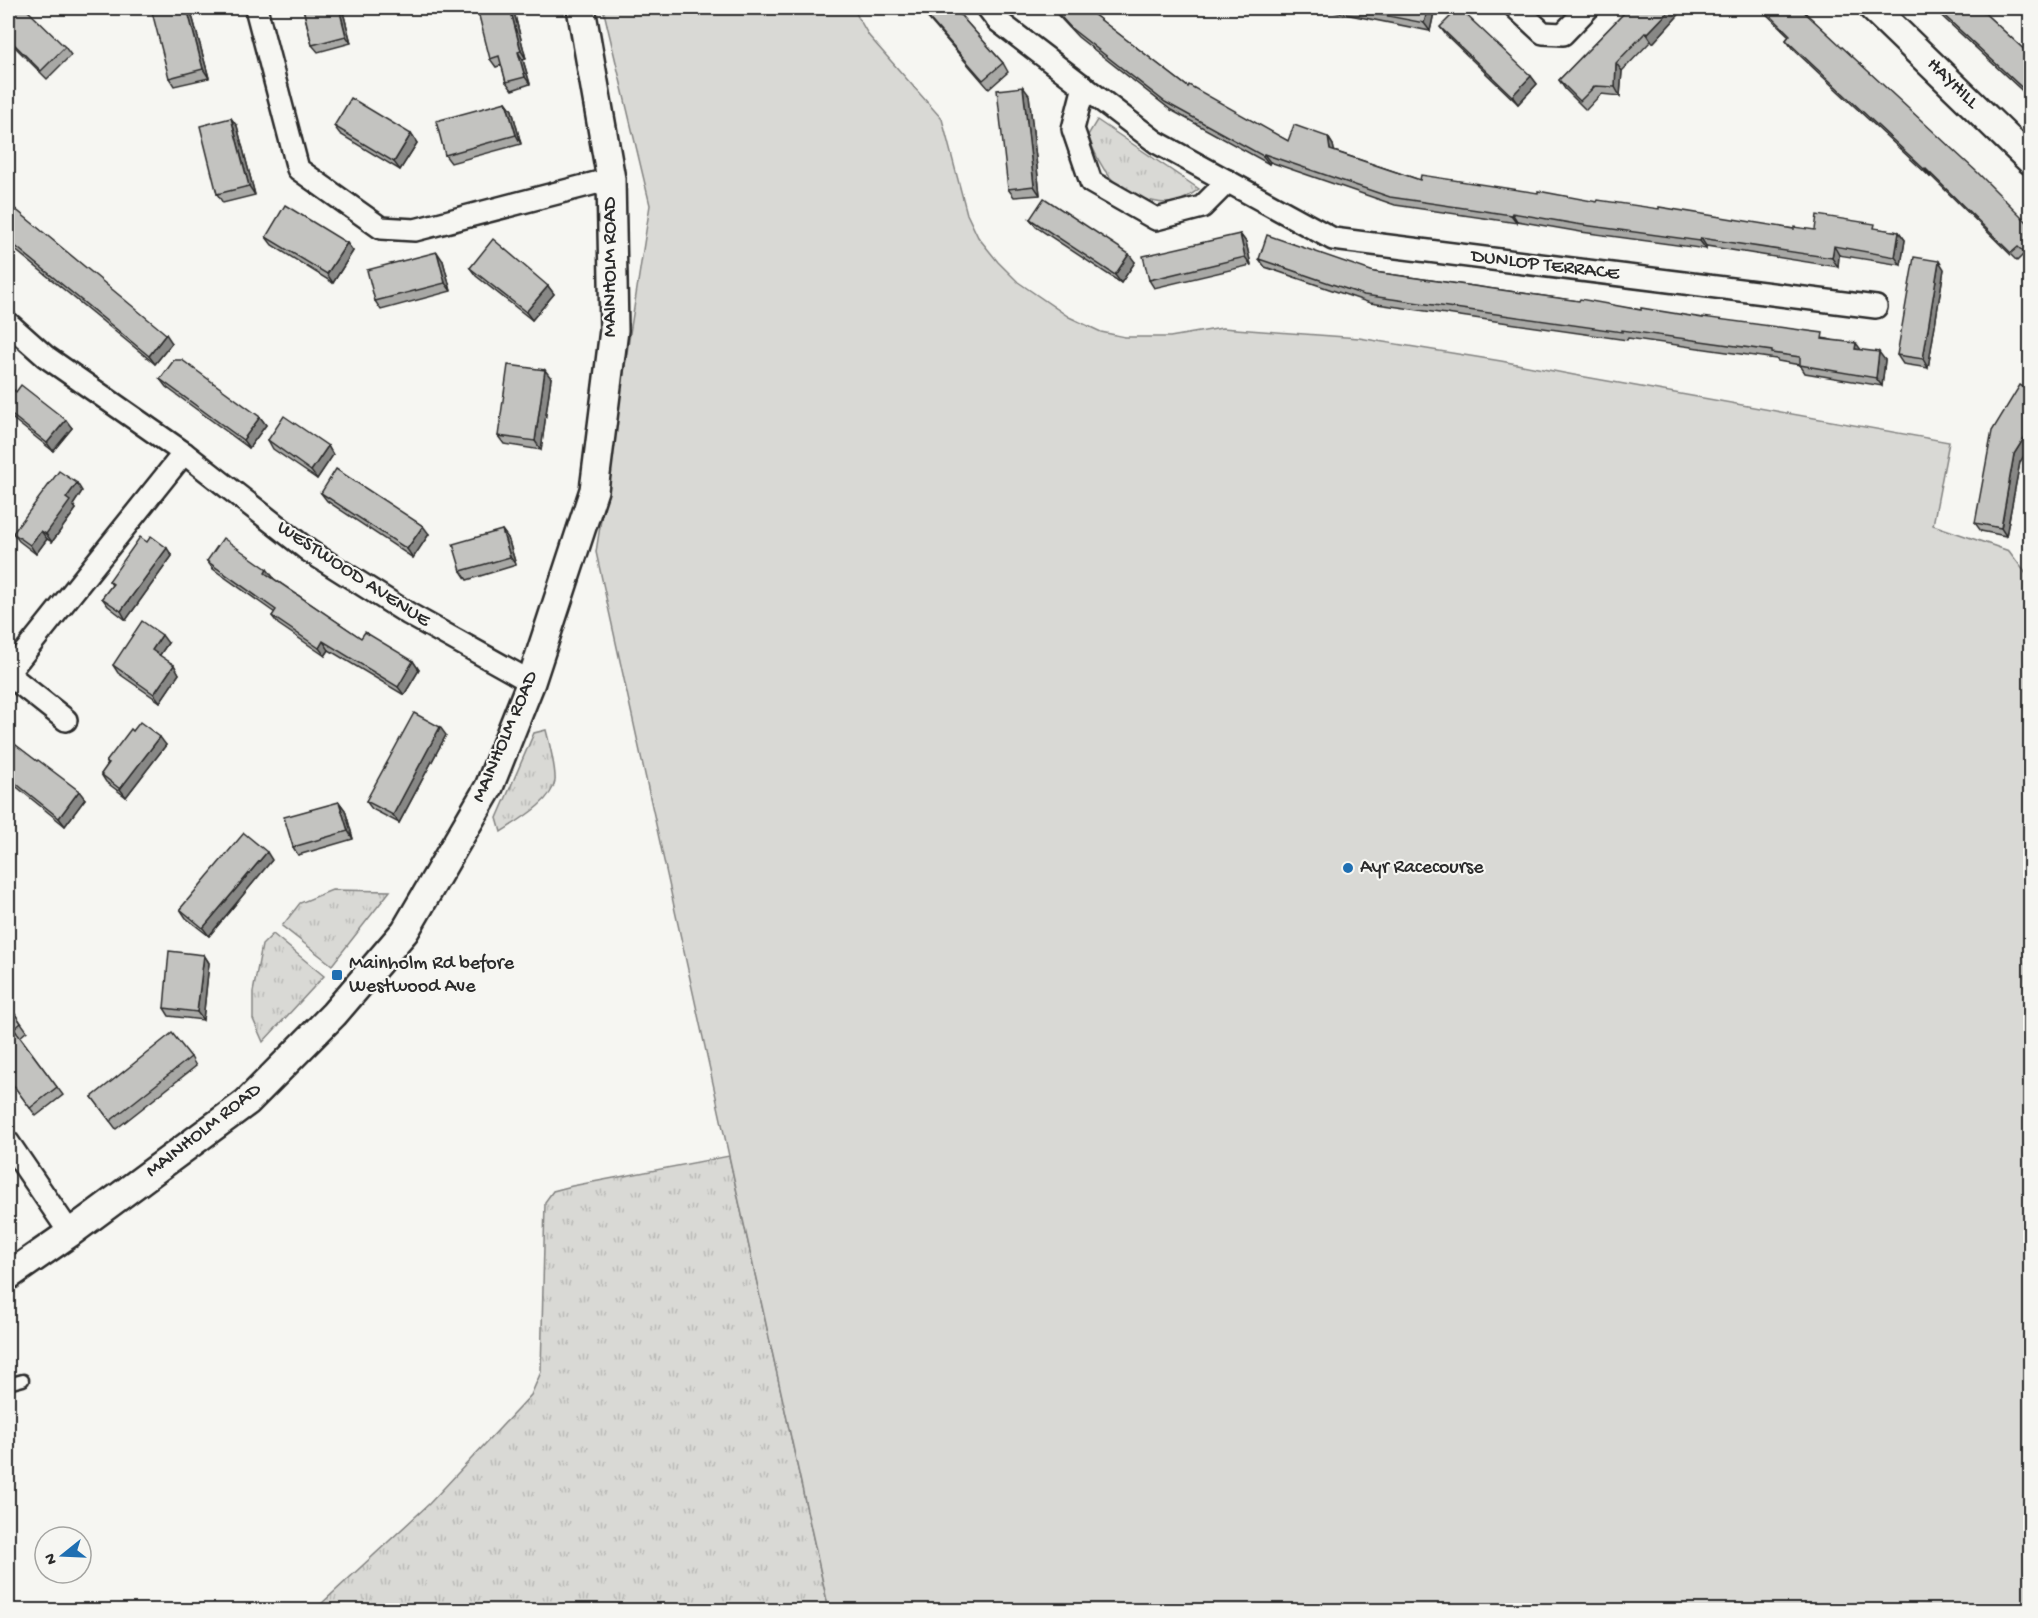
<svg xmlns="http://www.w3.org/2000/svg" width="2038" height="1618" viewBox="0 0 2038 1618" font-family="'Gochi Hand',sans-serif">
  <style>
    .grass { fill: url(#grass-tufts); stroke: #828280; stroke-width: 1.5 }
    .green { fill: #d9d9d5; stroke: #828280; stroke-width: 1.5 }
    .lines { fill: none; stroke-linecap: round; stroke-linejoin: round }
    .service-casing { stroke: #2b2b2b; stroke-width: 15 }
    .minor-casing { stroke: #2b2b2b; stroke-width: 26 }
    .tertiary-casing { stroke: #2b2b2b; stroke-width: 32 }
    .service { stroke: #f6f6f2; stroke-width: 10 }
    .minor { stroke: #f6f6f2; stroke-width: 21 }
    .tertiary { stroke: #f6f6f2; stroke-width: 27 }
    .wall { fill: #a8a8a5; stroke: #2b2b2b; stroke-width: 1.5 }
    .shaded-wall { fill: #888886; stroke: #2b2b2b; stroke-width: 1.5 }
    .building { fill: #c3c3c0; stroke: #2b2b2b; stroke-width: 1.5 }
    .poi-dot { fill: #1f6fb2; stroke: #f6f6f2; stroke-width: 2 }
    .labels { text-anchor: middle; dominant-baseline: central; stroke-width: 4.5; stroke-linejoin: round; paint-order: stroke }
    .street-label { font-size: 20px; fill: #2b2b2b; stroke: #f6f6f2 }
    .poi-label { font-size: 20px; fill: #2b2b2b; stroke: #f6f6f2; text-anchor: start }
  </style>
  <defs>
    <pattern id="grass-tufts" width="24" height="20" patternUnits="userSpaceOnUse" patternTransform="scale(1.5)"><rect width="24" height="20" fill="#d9d9d5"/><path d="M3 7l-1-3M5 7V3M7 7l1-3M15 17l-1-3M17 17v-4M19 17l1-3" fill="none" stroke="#babab7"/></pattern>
  </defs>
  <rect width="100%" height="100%" fill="#f6f6f2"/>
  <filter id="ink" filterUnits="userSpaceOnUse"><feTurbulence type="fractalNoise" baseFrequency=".0167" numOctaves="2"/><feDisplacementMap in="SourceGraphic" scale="12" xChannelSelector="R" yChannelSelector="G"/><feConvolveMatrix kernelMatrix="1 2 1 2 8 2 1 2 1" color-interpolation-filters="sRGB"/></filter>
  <g filter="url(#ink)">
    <g class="grass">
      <path d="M1097,120L1199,189C1193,193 1186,199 1179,201C1170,204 1160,203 1152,201C1115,193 1099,168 1088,135Z"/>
      <path d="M546,730C549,741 556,770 555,781C552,802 517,821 501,832L497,818L534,733Z"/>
      <polygon points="332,890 390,891 332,965 282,926 300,903"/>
      <polygon points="273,934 324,976 263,1042 253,1019 253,992 262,945"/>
      <polygon points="729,1156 829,1610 289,1610 321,1604 429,1504 531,1395 541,1372 545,1202 553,1191 572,1186"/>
    </g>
    <polygon class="green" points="603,8 853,8 869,36 942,119 967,214 978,237 998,262 1018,282 1069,317 1101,332 1125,337 1170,337 1222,328 1359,338 1501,361 1574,375 1949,442 1933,525 2009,551 2030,579 2030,1610 829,1610 596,552 650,205"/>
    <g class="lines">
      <g class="service-casing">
        <polyline id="service" points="8,1384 23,1380"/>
      </g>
      <g class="minor-casing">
        <g id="minor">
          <polyline points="256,8 298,169 381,228 415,230 611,179"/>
          <polyline points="988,8 998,21 1156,142 1333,239 1876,307"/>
          <polyline points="1516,8 1543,33 1563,34 1588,8"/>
          <polyline points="1084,86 1073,129 1091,182 1156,219 1202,207 1228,181"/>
          <polyline points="8,323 45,356 184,453 309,551 409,614 531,682"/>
          <polyline points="8,673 184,453"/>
          <polyline points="8,674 66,720"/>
          <polyline points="8,1142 70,1233"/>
        </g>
      </g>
      <g class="tertiary-casing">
        <g id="tertiary">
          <polyline points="1873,8 2030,160"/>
          <polyline points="8,1276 70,1233 247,1102 334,1014 405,931 489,787 531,682 594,490 614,330 611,179 581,8"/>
        </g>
      </g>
      <use href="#service" class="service"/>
      <use href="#minor" class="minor"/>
      <use href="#tertiary" class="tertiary"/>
    </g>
    <g class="wall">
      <polygon points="8,8 65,47 71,55 47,79 8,40"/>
      <polygon points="190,8 209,78 174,86 169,78"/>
      <polygon points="303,8 342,8 351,43 318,52 312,45"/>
      <polygon points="513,8 526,59 523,60 530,84 512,90 506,82 502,65 496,67 490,59"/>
      <polygon points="919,8 954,8 1003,63 1008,72 989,89"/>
      <polygon points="1051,8 1087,8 1093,14 1188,87 1288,141 1328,137 1333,145 1334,151 1420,180 1794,229 1815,230 1878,229 1899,232 1905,240 1901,265 1839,255 1838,267 1706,246 1706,249 1581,232 1517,221 1517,223 1395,205 1270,162 1269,164 1171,110 1078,37"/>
      <polygon points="1332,8 1435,8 1430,31 1335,12"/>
      <polygon points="1629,8 1685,8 1653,43 1651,41 1622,71 1620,96 1601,94 1586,110 1565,89 1559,80"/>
      <polygon points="1760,8 1800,8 2031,226 2031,262 2023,255 2017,261 1931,176 1930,177 1792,48 1786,40 1789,36"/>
      <polygon points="1933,8 1979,8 2031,56 2031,99"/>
      <polygon points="1440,27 1531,76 1537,84 1518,104 1446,35"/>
      <polygon points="1029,95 1040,195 1014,197 1008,189"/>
      <polygon points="506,102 512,110 521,144 451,163 445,155"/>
      <polygon points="237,126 255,195 223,203 217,194"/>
      <polygon points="334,126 411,134 417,143 400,170 340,134"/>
      <polygon points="8,203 172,343 155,364 8,244"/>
      <polygon points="1030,219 1135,262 1121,283 1036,227"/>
      <polygon points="1240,234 1246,242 1251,265 1154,288 1149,280"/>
      <polygon points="266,237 347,243 353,251 333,283 272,245"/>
      <polygon points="1259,259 1374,272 1641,310 1828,339 1861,350 1885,360 1882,386 1805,373 1800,365 1778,361 1776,359 1628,338 1627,340 1370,303 1265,267"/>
      <polygon points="443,261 451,291 381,310 375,301"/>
      <polygon points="470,268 548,286 554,294 532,320 476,276"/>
      <polygon points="1944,269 1928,368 1903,364 1897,355"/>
      <polygon points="551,378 541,450 504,444 498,436"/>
      <polygon points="160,379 260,417 266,425 249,448 166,387"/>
      <polygon points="8,385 16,392 72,428 53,451 8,415"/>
      <polygon points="2031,386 2031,445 2020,462 2006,536 1981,531 1975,523"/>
      <polygon points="268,440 328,446 333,455 317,479 273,449"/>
      <polygon points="82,491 73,505 76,509 52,542 47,539 36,554 19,541 13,533"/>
      <polygon points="321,493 429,534 413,558 327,501"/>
      <polygon points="502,530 508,538 516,565 467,580 461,571"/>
      <polygon points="147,542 172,556 126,620 108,606 102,598 112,585 109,581"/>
      <polygon points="207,561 273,577 273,578 361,638 413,661 419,670 404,695 329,650 325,656 278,624 272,616 275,613 213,569"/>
      <polygon points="168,643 159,656 174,665 179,674 160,702 118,673 113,665"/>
      <polygon points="133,731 166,745 126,797 106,782 101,774 108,764 106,762"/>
      <polygon points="446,735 399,823 372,809 366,801"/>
      <polygon points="8,739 85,799 65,826 8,780"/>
      <polygon points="339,802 345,810 353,839 298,855 293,847"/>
      <polygon points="272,860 209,936 186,918 180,909"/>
      <polygon points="204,955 209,963 203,1020 169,1016 164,1008"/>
      <polygon points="8,1004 27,1031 20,1037 63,1095 36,1116 8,1078"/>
      <polygon points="191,1057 196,1066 116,1129 92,1097"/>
    </g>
    <g class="shaded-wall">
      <polygon points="187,8 190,8 209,78 203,69"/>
      <polygon points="339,8 342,8 351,43 346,36"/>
      <polygon points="510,8 513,8 526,59 521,51"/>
      <polygon points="1428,8 1435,8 1430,31 1424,23"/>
      <polygon points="1672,8 1685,8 1653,43 1647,34"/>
      <polygon points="518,52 523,60 530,84 525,77"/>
      <polygon points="1616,63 1622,71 1620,96 1615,87"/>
      <polygon points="1531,76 1537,84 1518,104 1512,96"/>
      <polygon points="1023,87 1029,95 1040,195 1034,186"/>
      <polygon points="506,102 512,110 521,144 516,135"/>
      <polygon points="231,118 237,126 255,195 249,186"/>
      <polygon points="411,134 417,143 400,170 394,162"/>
      <polygon points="1328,137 1333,145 1336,158 1330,150"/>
      <polygon points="1264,154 1270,162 1269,164 1263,156"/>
      <polygon points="1925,168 1931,176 1930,177 1924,169"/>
      <polygon points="1512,213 1517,221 1517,223 1511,215"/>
      <polygon points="1899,232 1905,240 1901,265 1895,257"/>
      <polygon points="1240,234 1246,242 1251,265 1245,257"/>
      <polygon points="1701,238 1706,246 1706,249 1700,241"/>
      <polygon points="347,243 353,251 333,283 327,274"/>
      <polygon points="1834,246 1839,255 1838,267 1832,258"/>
      <polygon points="437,252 443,261 451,291 445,283"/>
      <polygon points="1129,254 1135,262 1121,283 1115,275"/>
      <polygon points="1939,261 1944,269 1928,368 1923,359"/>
      <polygon points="548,286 554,294 532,320 526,312"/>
      <polygon points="166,334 172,343 155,364 149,356"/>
      <polygon points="1856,343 1862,351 1855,349"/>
      <polygon points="1879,352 1885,360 1882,386 1876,378"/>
      <polygon points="545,370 551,378 541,450 535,441"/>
      <polygon points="260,417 266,425 249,448 243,440"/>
      <polygon points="66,420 72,428 53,451 47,443"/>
      <polygon points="2031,427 2031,445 2020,462 2006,536 2001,528 2014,454"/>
      <polygon points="328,446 333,455 317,479 311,471"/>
      <polygon points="77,483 82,491 73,505 76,509 52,542 46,534 66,498"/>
      <polygon points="423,526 429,534 413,558 407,549"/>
      <polygon points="502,530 508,538 516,565 510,557"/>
      <polygon points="41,531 47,539 36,554 30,545"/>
      <polygon points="167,548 172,556 126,620 121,611"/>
      <polygon points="267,569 273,577 270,581 265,573"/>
      <polygon points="162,635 168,643 157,659 152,650"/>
      <polygon points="323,641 329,650 325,656 319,648"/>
      <polygon points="413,661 419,670 404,695 398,687"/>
      <polygon points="174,665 179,674 160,702 154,694"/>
      <polygon points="440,727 446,735 399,823 393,815"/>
      <polygon points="160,737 166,745 126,797 120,789"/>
      <polygon points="79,791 85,799 65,826 59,818"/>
      <polygon points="339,802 345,810 353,839 348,831"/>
      <polygon points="267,852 272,860 209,936 203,928"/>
      <polygon points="204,955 209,963 203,1020 197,1012"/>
    </g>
    <g class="building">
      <polygon points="8,8 25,8 65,47 41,71 8,38"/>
      <polygon points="151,8 187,8 203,69 169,78"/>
      <polygon points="303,8 339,8 346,36 312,45"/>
      <polygon points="477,8 510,8 521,51 518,52 525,77 506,82 499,56 490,59"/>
      <polygon points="920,8 954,8 1003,63 983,80"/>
      <polygon points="1053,8 1087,8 1093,14 1188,87 1189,85 1288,141 1294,125 1328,137 1330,150 1420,180 1421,175 1538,193 1538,191 1597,202 1598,200 1659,209 1659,207 1794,229 1794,227 1815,230 1817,215 1875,224 1874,228 1899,232 1895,257 1834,246 1832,258 1701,238 1700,241 1576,224 1512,213 1511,215 1390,197 1264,154 1263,156 1196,119 1165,102 1072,29"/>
      <polygon points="1347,8 1428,8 1424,23"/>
      <polygon points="1459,8 1531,76 1512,96 1440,27"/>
      <polygon points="1629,8 1672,8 1647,34 1645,33 1616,63 1615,87 1595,86 1580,101 1559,80"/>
      <polygon points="1763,8 1800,8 1977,172 2031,226 2031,259 2018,247 2011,253 1925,168 1924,169 1786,40 1790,35"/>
      <polygon points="1936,8 1979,8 2031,56 2031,96"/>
      <polygon points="1023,87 1034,186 1008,189 997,90"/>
      <polygon points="351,98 411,134 394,162 334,126"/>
      <polygon points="506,102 516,135 445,155 436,121"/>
      <polygon points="231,118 249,186 217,194 200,126"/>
      <polygon points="1044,198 1129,254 1115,275 1030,219"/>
      <polygon points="8,203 166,334 149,356 8,240"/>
      <polygon points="285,205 347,243 327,274 266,237"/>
      <polygon points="1240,234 1245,257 1149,280 1143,256"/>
      <polygon points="1267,235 1374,272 1579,301 1580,299 1641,310 1641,308 1703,318 1703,317 1823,333 1822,339 1856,343 1855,349 1879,352 1876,378 1800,365 1800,357 1772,353 1772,351 1622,330 1622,332 1364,295 1259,259"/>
      <polygon points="493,239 548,286 526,312 470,268"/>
      <polygon points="437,252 445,283 375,301 367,270"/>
      <polygon points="1914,257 1939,261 1923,359 1897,355"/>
      <polygon points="174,360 182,360 260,417 243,440 160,379"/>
      <polygon points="508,365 545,370 535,441 498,436"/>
      <polygon points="8,385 16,392 21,385 66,420 47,443 8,412"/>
      <polygon points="2020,385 2028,390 2031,386 2031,427 2014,454 2001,528 1975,523 1992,431"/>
      <polygon points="284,416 328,446 311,471 268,440"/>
      <polygon points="336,469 423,526 407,549 321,493"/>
      <polygon points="59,471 77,483 66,498 70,501 46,534 41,531 30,545 13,533"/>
      <polygon points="502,530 510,557 461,571 453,544"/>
      <polygon points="151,536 167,548 121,611 102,598 113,584 109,581 140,537 147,542"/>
      <polygon points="223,538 267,569 265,573 361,638 365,632 413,661 398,687 323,641 319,648 272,616 276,610 207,561"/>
      <polygon points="142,621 162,635 152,650 174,665 154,694 113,665"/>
      <polygon points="414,713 440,727 393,815 366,801"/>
      <polygon points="140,722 160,737 120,789 101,774 109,763 106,762 131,729 133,731"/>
      <polygon points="8,739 37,761 38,760 79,791 59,818 8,777"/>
      <polygon points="339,802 348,831 293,847 284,817"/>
      <polygon points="244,833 267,852 203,928 180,909"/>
      <polygon points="169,951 204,955 197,1012 164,1008"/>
      <polygon points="8,1004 21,1023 14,1029 57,1087 30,1108 8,1078"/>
      <polygon points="172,1033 191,1057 110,1121 92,1097"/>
    </g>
  </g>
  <g class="poi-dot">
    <circle cx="1348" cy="868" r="6"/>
    <rect x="331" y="969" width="12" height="12" rx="3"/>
  </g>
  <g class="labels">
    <g class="street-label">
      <text transform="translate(1952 84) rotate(44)">HAYHILL</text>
      <text transform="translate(1545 266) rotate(7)">DUNLOP TERRACE</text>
      <text transform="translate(611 267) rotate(-90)">MAINHOLM ROAD</text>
      <text transform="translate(353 575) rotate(33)">WESTWOOD AVENUE</text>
      <text transform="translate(506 737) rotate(-67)">MAINHOLM ROAD</text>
      <text transform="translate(204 1131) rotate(-38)">MAINHOLM ROAD</text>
    </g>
    <g class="poi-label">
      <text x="1360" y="868">Ayr Racecourse</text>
      <text x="349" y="964">Mainholm Rd before<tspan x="349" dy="23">Westwood Ave</tspan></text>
    </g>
  </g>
  <rect width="2038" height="1618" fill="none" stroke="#f6f6f2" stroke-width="30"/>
  <rect x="15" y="15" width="2008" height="1588" fill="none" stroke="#2b2b2b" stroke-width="2" filter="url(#ink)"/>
  <g transform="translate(63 1555) rotate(252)"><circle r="28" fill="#f6f6f2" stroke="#a5a5a2" stroke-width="1.5"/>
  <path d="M0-4.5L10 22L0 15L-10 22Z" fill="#1f6fb2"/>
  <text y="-9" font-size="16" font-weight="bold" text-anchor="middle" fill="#2b2b2b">N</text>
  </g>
</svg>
